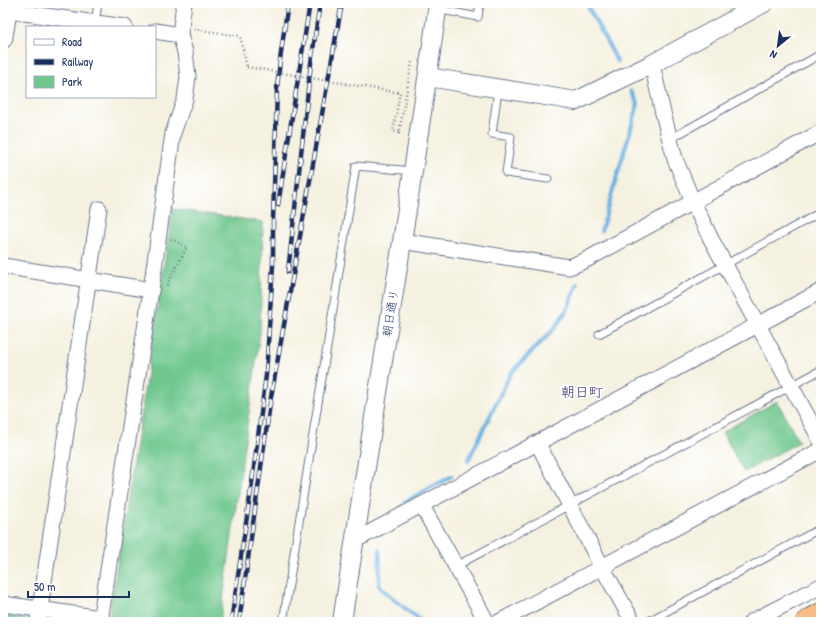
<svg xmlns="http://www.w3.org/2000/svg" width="824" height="625" viewBox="0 0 824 625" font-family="'Patrick Hand','Klee One',sans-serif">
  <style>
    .green { fill: #70c88e; stroke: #467c76 }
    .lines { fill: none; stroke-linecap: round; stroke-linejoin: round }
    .stream { stroke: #6ab1e1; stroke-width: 4 }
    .service-casing { stroke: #67738c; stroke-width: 9 }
    .minor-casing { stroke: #67738c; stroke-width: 17 }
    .tertiary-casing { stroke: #67738c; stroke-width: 20 }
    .trunk-casing { stroke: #67738c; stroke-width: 24 }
    .path { stroke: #67738c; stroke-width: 2.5; stroke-dasharray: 1 3; stroke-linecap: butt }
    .service { stroke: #fff; stroke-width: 7 }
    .minor { stroke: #fff; stroke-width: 15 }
    .tertiary { stroke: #fff; stroke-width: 18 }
    .trunk { stroke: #f8bd88; stroke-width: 22 }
    .rail-casing { stroke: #1b2f5e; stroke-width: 4.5 }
    .rail { stroke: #fff; stroke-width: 3; stroke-dasharray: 9; stroke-linecap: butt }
    .path-bridge { stroke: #67738c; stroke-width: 2.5; stroke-dasharray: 1 3; stroke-linecap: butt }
    .labels { text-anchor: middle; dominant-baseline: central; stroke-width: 3.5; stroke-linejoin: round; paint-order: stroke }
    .street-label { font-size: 12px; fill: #1b2f5e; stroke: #fff }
    .quarter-label { font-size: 14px; font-weight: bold; fill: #605888; stroke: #fff }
  </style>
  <rect width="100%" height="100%" fill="#fff"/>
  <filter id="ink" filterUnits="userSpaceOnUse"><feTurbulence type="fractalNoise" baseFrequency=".025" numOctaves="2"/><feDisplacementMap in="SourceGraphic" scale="8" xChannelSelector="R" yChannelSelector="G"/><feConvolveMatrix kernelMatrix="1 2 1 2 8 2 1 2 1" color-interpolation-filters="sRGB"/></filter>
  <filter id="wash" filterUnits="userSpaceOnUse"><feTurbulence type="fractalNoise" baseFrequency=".012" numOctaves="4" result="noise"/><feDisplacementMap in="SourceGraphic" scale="16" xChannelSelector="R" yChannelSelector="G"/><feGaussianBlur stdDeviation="0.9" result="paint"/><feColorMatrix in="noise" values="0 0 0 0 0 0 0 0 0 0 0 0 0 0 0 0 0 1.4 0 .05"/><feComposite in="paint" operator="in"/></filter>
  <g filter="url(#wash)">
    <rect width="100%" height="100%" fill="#f5f1e0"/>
    <g class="green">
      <polygon points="173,209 263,222 260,333 220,622 108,622"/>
      <polygon points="777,401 799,442 744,472 722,432"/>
      <polygon points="3,615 28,619 27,622 3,622"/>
    </g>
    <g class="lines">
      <g class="stream">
        <polyline points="586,3 617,61"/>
        <polyline points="601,231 638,104 631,91"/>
        <polyline points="468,461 511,373 554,329 567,310 578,283"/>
        <polyline points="405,502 452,476"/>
        <polyline points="380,550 379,585 385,592 422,622"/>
      </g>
    </g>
  </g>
  <g filter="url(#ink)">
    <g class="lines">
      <g class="service-casing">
        <g id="service">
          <polyline points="437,9 478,17 480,3"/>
          <polyline points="95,23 98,3"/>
          <polyline points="498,90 492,134 511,137 506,173 548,179"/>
          <polyline points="670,139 821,54"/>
          <polyline points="599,334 821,212"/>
          <polyline points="456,566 821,370"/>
          <polyline points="283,622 356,166 413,171"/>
          <polyline points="647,622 821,528"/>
        </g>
      </g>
      <g class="minor-casing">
        <g id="minor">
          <polyline points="3,10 125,27"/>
          <polyline points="155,31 180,35"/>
          <polyline points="652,64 662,109 675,159 693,202 711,239 821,441"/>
          <polyline points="402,241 569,267 584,261 821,132"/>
          <polyline points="3,266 151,290 173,133 185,99 188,77 185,52 180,35 184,3"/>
          <polyline points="538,444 602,567 633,622"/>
          <polyline points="422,506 487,622"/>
          <polyline points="354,541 821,291"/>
          <polyline points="3,604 101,618"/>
          <polyline points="38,622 99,209"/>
          <polyline points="100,622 151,290"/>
          <polyline points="499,622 821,450"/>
          <polyline points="751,622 821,586"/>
        </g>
      </g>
      <g class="tertiary-casing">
        <g id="tertiary">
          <polyline points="3,39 9,3"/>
          <polyline points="428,77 576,101 652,64 764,3"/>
          <path d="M342,622C373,416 409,210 438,3"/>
        </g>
      </g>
      <g class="trunk-casing">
        <polyline id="trunk" points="807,622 821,614"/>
      </g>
      <g class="path">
        <polyline points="194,29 240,36 247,67"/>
        <polyline points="400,93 393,131 399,133 412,62"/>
        <polyline points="167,285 187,247 171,239"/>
      </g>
      <use href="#service" class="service"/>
      <use href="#minor" class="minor"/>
      <use href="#tertiary" class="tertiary"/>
      <use href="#trunk" class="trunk"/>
      <g class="rail-casing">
        <g id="rail">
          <polyline points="278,205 310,3"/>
          <polyline points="288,272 311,63 320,3"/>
          <polyline points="231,622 251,490 266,375 273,265 273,220 277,89 280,60 288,3"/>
          <polyline points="239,622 271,397 342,3"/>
        </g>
      </g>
      <use href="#rail" class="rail"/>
      <polyline class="path-bridge" points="247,67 400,93"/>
    </g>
  </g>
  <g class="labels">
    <g class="street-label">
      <text transform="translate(390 313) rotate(-81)">朝日通り</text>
    </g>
    <g class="quarter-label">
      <text x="582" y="391">朝日町</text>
    </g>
  </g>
  <rect width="824" height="625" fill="none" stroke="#fff" stroke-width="16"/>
  <rect x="26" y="26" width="130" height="72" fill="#ffffff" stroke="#a4acbf"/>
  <rect x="34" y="39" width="20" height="6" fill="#ffffff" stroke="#a4acbf"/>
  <text x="62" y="46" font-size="12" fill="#1b2f5e">Road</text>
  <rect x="34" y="59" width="20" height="6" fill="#1b2f5e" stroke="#a4acbf"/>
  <text x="62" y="66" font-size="12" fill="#1b2f5e">Railway</text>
  <rect x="34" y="76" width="20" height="12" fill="#70c88e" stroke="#a4acbf"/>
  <text x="62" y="86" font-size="12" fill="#1b2f5e">Park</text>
  <g transform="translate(778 46) rotate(209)" stroke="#ffffff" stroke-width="3" paint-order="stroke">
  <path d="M0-3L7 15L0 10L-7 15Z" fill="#1b2f5e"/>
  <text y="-6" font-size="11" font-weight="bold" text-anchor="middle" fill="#1b2f5e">N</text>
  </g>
  <path d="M28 591v6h101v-6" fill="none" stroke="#1b2f5e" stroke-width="2"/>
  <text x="34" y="591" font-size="12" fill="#1b2f5e" stroke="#ffffff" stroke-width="3" paint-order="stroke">50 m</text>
</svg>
